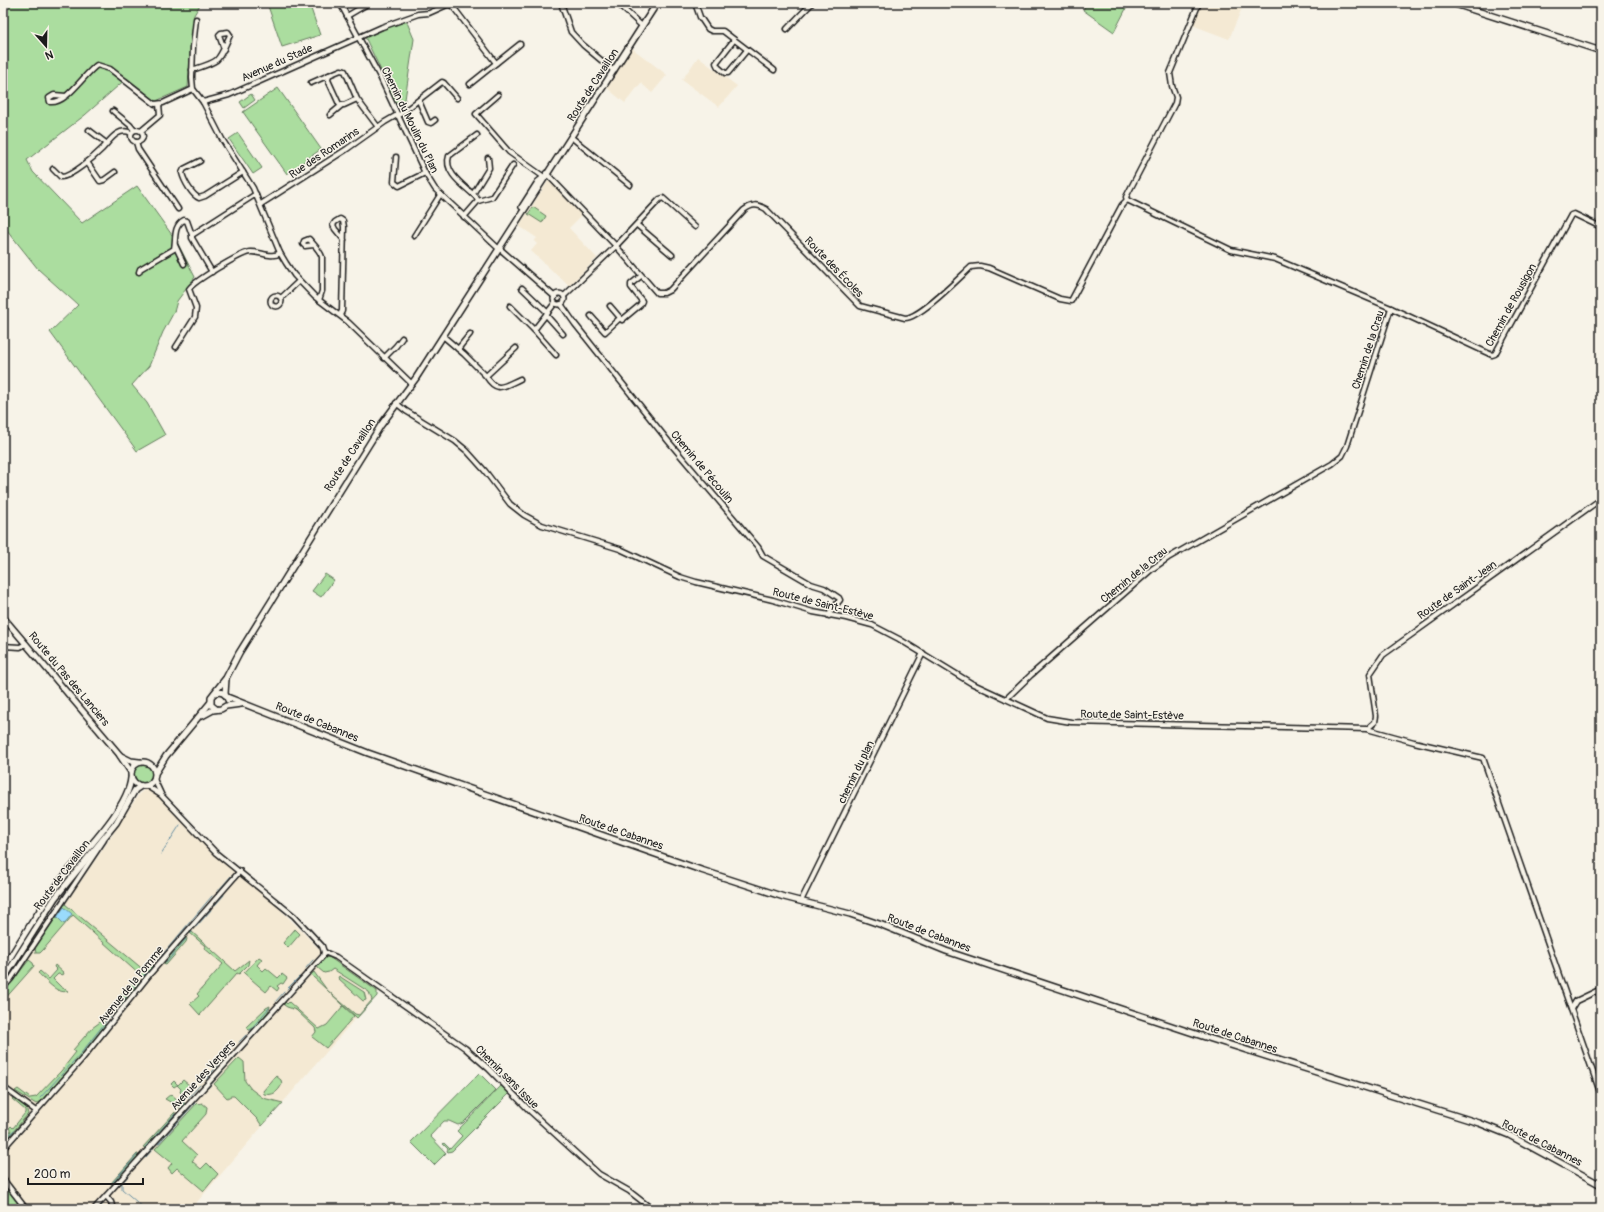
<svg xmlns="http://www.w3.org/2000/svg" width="1604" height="1212" viewBox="0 0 1604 1212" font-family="Pangolin,sans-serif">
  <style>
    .built { fill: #f4e9d3 }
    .green { fill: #abdd9f; stroke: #647c5e }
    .water { fill: #9adbfc; stroke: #688fa2 }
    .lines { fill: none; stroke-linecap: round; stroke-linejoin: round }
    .stream { stroke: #688fa2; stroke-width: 1 }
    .minor-casing { stroke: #1c1c1c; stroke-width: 7 }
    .major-casing { stroke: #1c1c1c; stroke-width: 8 }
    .minor { stroke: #f7f3e8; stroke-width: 4 }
    .major { stroke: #f7f3e8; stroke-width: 5 }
    .labels { text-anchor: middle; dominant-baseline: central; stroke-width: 3; stroke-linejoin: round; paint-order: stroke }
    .street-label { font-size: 11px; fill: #1c1c1c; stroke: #f7f3e8 }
  </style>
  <rect width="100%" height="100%" fill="#f7f3e8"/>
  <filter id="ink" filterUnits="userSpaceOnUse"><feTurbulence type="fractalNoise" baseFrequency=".025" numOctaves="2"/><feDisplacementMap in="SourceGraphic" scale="8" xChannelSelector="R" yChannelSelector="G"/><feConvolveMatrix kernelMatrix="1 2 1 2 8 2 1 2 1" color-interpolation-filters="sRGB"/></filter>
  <g filter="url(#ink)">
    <g class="built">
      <polygon points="1202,3 1244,3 1229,39 1192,25"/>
      <polygon points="632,48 667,75 652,93 641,83 625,103 607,88"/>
      <polygon points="698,57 737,86 719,107 682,80"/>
      <polygon points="548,181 559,188 583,214 569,228 597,258 569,286 531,251 537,244 534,241 537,238 519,226"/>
      <polygon points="145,789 150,791 160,797 221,859 278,907 317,947 379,991 191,1209 3,1209 3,994 101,852 139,794"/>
    </g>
    <g class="green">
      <polygon points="3,3 201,3 194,15 191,41 188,87 156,101 127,78 85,115 27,160 33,172 82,223 137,186 177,242 195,277 177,301 174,312 163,332 149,366 132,385 147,403 165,435 137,451 50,332 78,305 38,269 3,225"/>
      <polygon points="267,3 309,3 320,35 282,47"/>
      <polygon points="1087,3 1129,3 1114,32 1083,10"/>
      <polygon points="406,20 414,39 404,106 397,104 365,37"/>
      <polygon points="278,88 321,149 287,174 243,112"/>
      <polygon points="251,94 255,100 244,108 240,102"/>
      <polygon points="238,133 262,168 253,174 229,139"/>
      <polygon points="533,207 546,216 542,223 528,214"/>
      <polygon points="325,574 334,580 321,597 312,591"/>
      <circle cx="143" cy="774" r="9"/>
      <polygon points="65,904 145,971 152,964 154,967 143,978 142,977 73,915 43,950 40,953 36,953 35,948"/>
      <polygon points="295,929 300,934 288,948 283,943"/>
      <polygon points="191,931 235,971 249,960 248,965 239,974 237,973 200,1015 190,1004 199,996 197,994 223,964 204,948 205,946 190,933"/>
      <polygon points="186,937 187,939 186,942 166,965 163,964"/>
      <polygon points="259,957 262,959 257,965 263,971 266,968 278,978 282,974 287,978 283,984 281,983 277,986 279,988 277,991 271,986 266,992 244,973"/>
      <polygon points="329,957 377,991 377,996 357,1018 311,975 314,972 327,990 355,1014 359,1015 372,1000 369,992 333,969 329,972 324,973 318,968 318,967 316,965 324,958"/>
      <polygon points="29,960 33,963 34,966 3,1001 3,993"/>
      <path d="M55,965L64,973L63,975L58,974L53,979L61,987L68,991C57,995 46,980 38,973L40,971L49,979L57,970L54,967Z"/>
      <polygon points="339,976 364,992 366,1000 363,1001 338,978"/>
      <polygon points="135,979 139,982 113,1014 107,1011"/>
      <polygon points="284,1001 287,1004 289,1002 319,1029 327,1025 343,1006 354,1016 326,1048 312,1037 316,1032 315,1028 296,1010 287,1007 284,1005"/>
      <path d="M270,1006C269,1015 257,1023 252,1030H249L246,1027L266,1008Z"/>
      <polygon points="103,1020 105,1025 86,1051 40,1102 36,1104 15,1091 18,1089 30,1098 36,1097 61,1071 76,1052 73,1050 92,1028"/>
      <polygon points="239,1058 244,1062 245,1081 251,1089 263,1098 283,1103 262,1126 258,1120 234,1096 231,1096 227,1098 214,1084"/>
      <polygon points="479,1073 496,1090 463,1123 458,1125 449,1121 444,1121 430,1136 446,1153 434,1165 411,1142"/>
      <path d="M276,1076L281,1080L282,1084C278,1092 273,1096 264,1094L263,1091Z"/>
      <polygon points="183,1080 189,1085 189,1088 182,1094 180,1092 181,1089 177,1085 174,1087 171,1084 174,1081 178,1085"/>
      <polygon points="503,1084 511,1092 452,1151 448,1152 447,1151 448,1149 443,1144 444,1143 450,1149 461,1137 462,1136 457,1131"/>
      <polygon points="171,1094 179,1101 185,1103 181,1108 165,1099"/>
      <polygon points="14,1097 26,1107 28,1114 3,1144 3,1140 11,1131 9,1128 11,1126 13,1128 25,1113 25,1110 12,1099"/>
      <polygon points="197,1103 198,1104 202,1103 207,1107 206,1114 182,1141 197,1155 192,1161 201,1169 207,1163 218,1174 204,1191 177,1168 172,1173 168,1168 172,1163 155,1149"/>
      <polygon points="175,1112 175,1115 146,1148 143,1147"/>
      <polygon points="137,1154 138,1154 138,1157 114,1184 111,1184 111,1183"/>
      <path d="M3,1183C9,1190 20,1200 19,1209H3L5,1197Z"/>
    </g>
    <polygon class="water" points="64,907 72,914 64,924 57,917"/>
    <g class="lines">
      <g class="stream">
        <polyline points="161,854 180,825"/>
        <polyline points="217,892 231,876"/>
        <polyline points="215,905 224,895"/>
        <polyline points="196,927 211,910"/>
        <polyline points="191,933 192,932"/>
        <polyline points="157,961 212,896"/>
        <polyline points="166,963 186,939"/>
        <polyline points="318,966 322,961"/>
        <polyline points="306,968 313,960"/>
        <polyline points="310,974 313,971"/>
        <polyline points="143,976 152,967"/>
        <polyline points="287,989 299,977"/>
        <polyline points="293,993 304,981"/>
        <polyline points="276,1001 284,992"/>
        <polyline points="284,1003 285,1002"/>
        <polyline points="250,1030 269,1008"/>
        <polyline points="239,1042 246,1035"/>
        <polyline points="206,1079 220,1063"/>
        <polyline points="208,1088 262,1027"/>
        <polyline points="40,1098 82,1052 137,982"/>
        <polyline points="188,1098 200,1085"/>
        <polyline points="180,1107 184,1102"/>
        <polyline points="3,1142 14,1130"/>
        <polyline points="158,1144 195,1103"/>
        <polyline points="145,1147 175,1114"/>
        <polyline points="145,1158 153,1149"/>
        <polyline points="135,1168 139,1164"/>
        <polyline points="130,1174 122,1183 122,1189 145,1209"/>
        <polyline points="113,1182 137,1155"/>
        <polyline points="99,1209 103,1204"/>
      </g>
      <g class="minor-casing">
        <g id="minor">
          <polyline points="340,3 380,77 425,173 435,189 499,249"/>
          <polyline points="561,3 571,32 583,45 614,71"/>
          <polyline points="617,3 642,26"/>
          <polyline points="695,3 700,17 708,29 712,31 723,31 774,70"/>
          <polyline points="1199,3 1170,73 1172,86 1176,97 1175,103 1126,197 1127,200 1231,250 1275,259 1391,308 1492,355 1495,354 1571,215 1574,214 1601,227"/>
          <polyline points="347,16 369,3"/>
          <polyline points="196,19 193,47 192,78 193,89 203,102 222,139 253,188 280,253 286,263 294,275 315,297 348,322 412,384"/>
          <polyline points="787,29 812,3"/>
          <polyline points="734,40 716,63 718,67 725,73 728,73 747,50"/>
          <path d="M192,70C222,60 217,63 230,35L228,32L221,33L219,35L224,49"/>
          <polyline points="311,83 329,75"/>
          <polyline points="470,84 520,44"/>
          <polyline points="498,95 476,114 509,152 544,177"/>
          <path d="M66,96L54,95L49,98L50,102C67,104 84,74 97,65L110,69L155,104L163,103L193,89"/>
          <polyline points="357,99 344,105 339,104 328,80 329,75 341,70 345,71 357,99 378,127"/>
          <polyline points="419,101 428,122 431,123 435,120"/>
          <polyline points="203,102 229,95 382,27 418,14 429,13 447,5 451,5 454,8 496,63"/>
          <polyline points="113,111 130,125 134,130"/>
          <polyline points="330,115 342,105"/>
          <polyline points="398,116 442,82 444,83 457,98"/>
          <circle cx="137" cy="136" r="6"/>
          <polyline points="89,130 106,143"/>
          <polyline points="141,131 160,115 159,104"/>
          <polyline points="571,137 630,185"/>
          <polyline points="136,142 138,149 178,209"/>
          <polyline points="396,157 394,182 399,186 425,173"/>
          <path d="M200,161L184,169L182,173C184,181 192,195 199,198L205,196L243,172"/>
          <polyline points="87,162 100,181 104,180 115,172"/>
          <path d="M53,169L61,177C71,177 94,157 102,149C109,142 118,126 131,133"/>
          <path d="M546,173L616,246L657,293H664L670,290L744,210C752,204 757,204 766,209L860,306L905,318C920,318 958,279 971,267L980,266L989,268L1060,299L1071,301L1122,205L1127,200"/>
          <polyline points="473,194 489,168 488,158"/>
          <polyline points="478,201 492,197 513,165"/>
          <polyline points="261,204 347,149 385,122 397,115"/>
          <path d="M464,217L478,201L476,197C466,187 443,173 449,156L477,135"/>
          <polyline points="637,225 672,255"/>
          <polyline points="414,236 440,195"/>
          <polyline points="175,245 184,264"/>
          <path d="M314,245L305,246L303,244L304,241L309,239C314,245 320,250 322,257V291L319,300"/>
          <polyline points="499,248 555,297"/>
          <path d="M139,272L140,269L174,249C176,239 173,226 184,220L187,221L192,235"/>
          <polyline points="212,272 192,238 192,235 256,194"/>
          <polyline points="522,288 548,313"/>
          <circle cx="559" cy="299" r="5.5"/>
          <circle cx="276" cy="301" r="5.5"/>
          <polyline points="564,296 616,246 660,199 663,198 695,227"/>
          <polyline points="281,298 299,281"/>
          <polyline points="561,304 575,324 669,442 758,547 763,556 811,584 824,588 839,598 840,600 831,611 829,616"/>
          <polyline points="510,306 534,330 556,355"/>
          <polyline points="610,306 622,320 640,305 642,301 631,287 631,284 641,276"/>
          <polyline points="340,315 342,311 344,227 343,221 340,219 335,222 333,225 335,229 344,240"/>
          <polyline points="546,315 563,334"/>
          <polyline points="591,316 605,332 620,318"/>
          <polyline points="534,330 555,303"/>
          <polyline points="443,336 464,354 486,376 516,348"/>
          <path d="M176,347L195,317L196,308L189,289C194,281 241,253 250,252C260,251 271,259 280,253"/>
          <polyline points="458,349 470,334"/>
          <polyline points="384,358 396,346 402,338"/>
          <path d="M486,376C497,394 504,386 520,379"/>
          <polyline points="396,403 406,411 455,441 467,451 485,471 510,504 524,515 542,525 620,549 680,577 696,582 773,600 813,612 846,618 872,625 899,639 971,683 1047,718 1071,722 1367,729 1375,722 1376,716 1370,674 1383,655 1601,499"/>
          <polyline points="3,646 20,647 26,644"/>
          <polyline points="1006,699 1031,675 1152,569 1168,558 1332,464 1342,456 1347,446 1391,308"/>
          <polyline points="1367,729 1414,742 1483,758 1601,1095"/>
          <polyline points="154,779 161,794"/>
          <polyline points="147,786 161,795 216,853 294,916 322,946 324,952"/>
          <polyline points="801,901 923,653"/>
          <polyline points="324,952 336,957 465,1048 489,1069 531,1112 599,1174 629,1191 652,1209"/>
          <polyline points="3,988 11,979 104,840"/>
          <polyline points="1571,1009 1576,1001 1601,989"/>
          <polyline points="3,1087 36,1111"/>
          <polyline points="3,1149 82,1059 150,974 240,871"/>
          <polyline points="3,1179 26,1209"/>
          <polyline points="106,1196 111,1202 113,1209"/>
          <polyline points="94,1209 323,956 324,952"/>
        </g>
      </g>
      <g class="major-casing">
        <g id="major">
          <polyline points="1452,3 1601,51"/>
          <polyline points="522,207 538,182 543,178"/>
          <polyline points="3,617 119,754 131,772"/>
          <path d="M215,693C221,691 226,693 228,700"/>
          <polyline points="225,694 226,679"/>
          <polyline points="227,697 368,753 701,870 784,897 850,914 882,925 946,951 1202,1036 1479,1123 1509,1135 1601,1185"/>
          <polyline points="216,709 211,705 211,697 226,678 239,653 381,425 416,378 657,3"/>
          <polyline points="202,716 213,710 221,709 226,706 241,704"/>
          <polyline points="121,756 131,761 139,762"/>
          <circle cx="143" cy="774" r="12"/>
          <polyline points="156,772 166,756 210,703"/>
          <path d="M3,969C20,941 37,913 56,887C76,859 128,811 131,778"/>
          <polyline points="3,980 55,898 116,823 135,790 141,786"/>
        </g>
      </g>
      <use href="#minor" class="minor"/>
      <use href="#major" class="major"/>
    </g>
  </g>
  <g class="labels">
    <g class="street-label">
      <text transform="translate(277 63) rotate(-24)">Avenue du Stade</text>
      <text transform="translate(593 85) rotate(-57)">Route de Cavaillon</text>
      <text transform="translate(410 120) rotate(64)">Chemin du Moulin du Plan</text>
      <text transform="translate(324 153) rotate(-34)">Rue des Romarins</text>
      <text transform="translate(834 267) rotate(46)">Route des Écoles</text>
      <text transform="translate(1511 305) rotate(-61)">Chemin de Rousigon</text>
      <text transform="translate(1368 350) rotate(-72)">Chemin de la Crau</text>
      <text transform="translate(350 455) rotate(-57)">Route de Cavaillon</text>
      <text transform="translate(702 467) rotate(50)">Chemin de Pécoulin</text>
      <text transform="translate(1134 575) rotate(-39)">Chemin de la Crau</text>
      <text transform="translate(1457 590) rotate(-35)">Route de Saint-Jean</text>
      <text transform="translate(823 604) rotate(14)">Route de Saint-Estève</text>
      <text transform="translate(69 679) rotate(50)">Route du Pas des Lanciers</text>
      <text transform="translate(1132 715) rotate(1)">Route de Saint-Estève</text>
      <text transform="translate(317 722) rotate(22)">Route de Cabannes</text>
      <text transform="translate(856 772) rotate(-64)">chemin du plan</text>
      <text transform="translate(621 832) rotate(19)">Route de Cabannes</text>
      <text transform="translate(62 875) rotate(-53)">Route de Cavaillon</text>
      <text transform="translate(929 933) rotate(21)">Route de Cabannes</text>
      <text transform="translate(131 985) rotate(-51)">Avenue de la Pomme</text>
      <text transform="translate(1235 1036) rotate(18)">Route de Cabannes</text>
      <text transform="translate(203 1075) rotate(-48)">Avenue des Vergers</text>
      <text transform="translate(507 1077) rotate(45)">Chemin sans Issue</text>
      <text transform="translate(1542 1143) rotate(27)">Route de Cabannes</text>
    </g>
  </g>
  <rect width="1604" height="1212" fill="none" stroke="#f7f3e8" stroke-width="16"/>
  <rect x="8" y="8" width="1588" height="1196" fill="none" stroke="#1c1c1c" stroke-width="1.5" filter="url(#ink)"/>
  <g transform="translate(46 46) rotate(160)" stroke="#f7f3e8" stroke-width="3" paint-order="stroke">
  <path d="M0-3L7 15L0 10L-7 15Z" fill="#1c1c1c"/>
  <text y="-6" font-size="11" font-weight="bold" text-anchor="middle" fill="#1c1c1c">N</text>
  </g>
  <path d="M28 1178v6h115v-6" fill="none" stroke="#1c1c1c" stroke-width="2"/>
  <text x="34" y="1178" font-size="12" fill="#1c1c1c" stroke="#f7f3e8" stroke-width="3" paint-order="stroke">200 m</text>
</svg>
